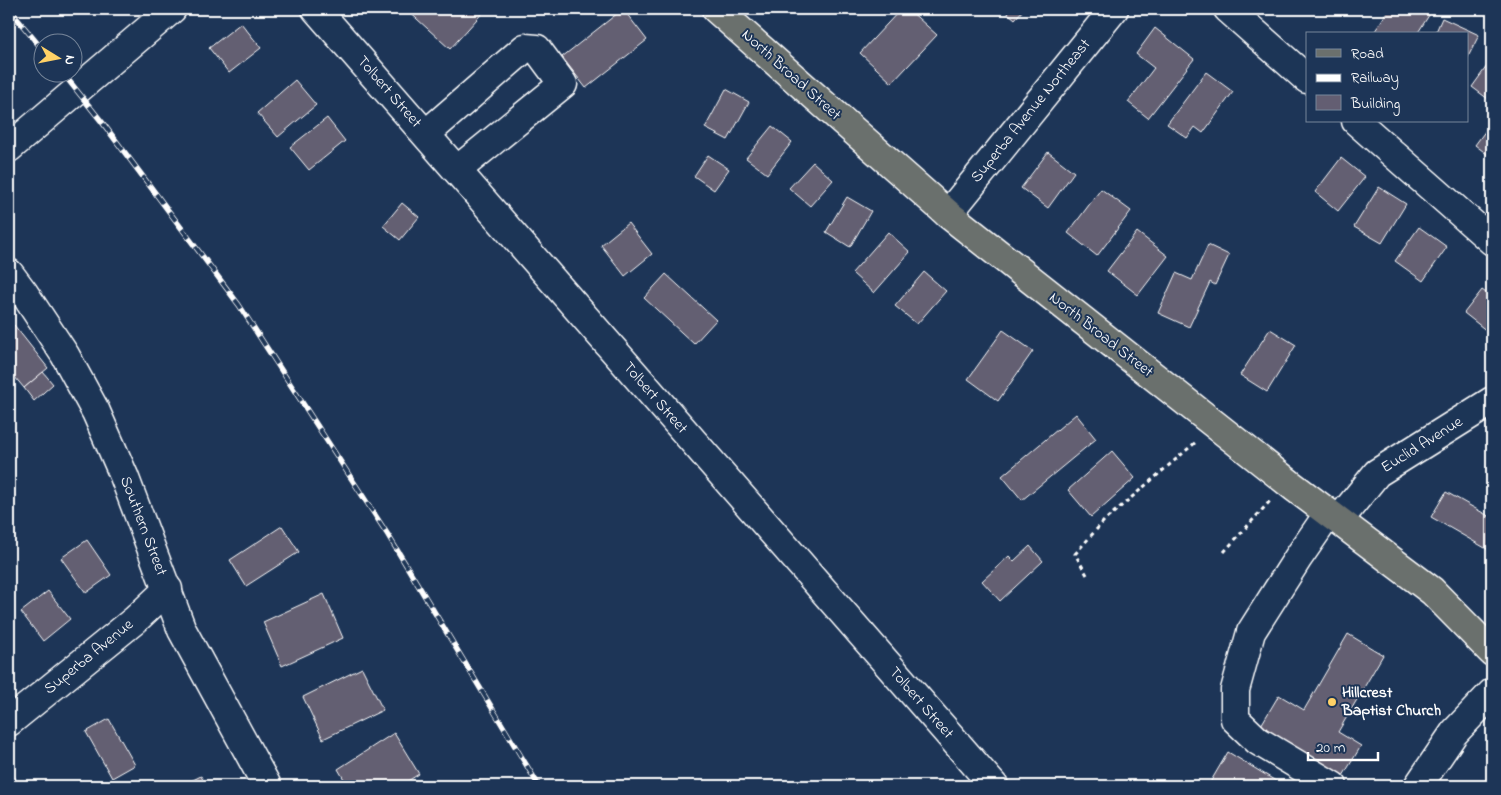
<svg xmlns="http://www.w3.org/2000/svg" width="1501" height="795" viewBox="0 0 1501 795" font-family="'Indie Flower',sans-serif">
  <style>
    .building { fill: #635e72; stroke: #fff }
    .lines { fill: none; stroke-linecap: round; stroke-linejoin: round }
    .minor-casing { stroke: #fff; stroke-width: 31 }
    .major-casing { stroke: #fff; stroke-width: 31 }
    .path { stroke: #fff; stroke-width: 3; stroke-dasharray: 4 4; stroke-linecap: butt }
    .minor { stroke: #1d3557; stroke-width: 28 }
    .major { stroke: #6b706d; stroke-width: 28 }
    .rail-casing { stroke: #fff; stroke-width: 5.5 }
    .rail { stroke: #1d3557; stroke-width: 4; stroke-dasharray: 11; stroke-linecap: butt }
    .poi-dot { fill: #ffd166; stroke: #1d3557; stroke-width: 2 }
    .labels { text-anchor: middle; dominant-baseline: central; stroke-width: 4; stroke-linejoin: round; paint-order: stroke }
    .street-label { font-size: 16px; fill: #fff; stroke: #1d3557 }
    .poi-label { font-size: 16px; font-weight: bold; fill: #fff; stroke: #1d3557; text-anchor: start }
  </style>
  <rect width="100%" height="100%" fill="#1d3557"/>
  <filter id="ink" filterUnits="userSpaceOnUse"><feTurbulence type="fractalNoise" baseFrequency=".02" numOctaves="2"/><feDisplacementMap in="SourceGraphic" scale="10" xChannelSelector="R" yChannelSelector="G"/><feConvolveMatrix kernelMatrix="1 2 1 2 8 2 1 2 1" color-interpolation-filters="sRGB"/></filter>
  <g filter="url(#ink)">
    <g class="building">
      <polygon points="406,9 486,9 450,49"/>
      <polygon points="623,9 647,40 586,88 562,57"/>
      <polygon points="901,9 908,9 937,35 892,83 860,53"/>
      <polygon points="1003,9 1024,9 1015,19"/>
      <polygon points="1389,9 1433,9 1417,34 1379,34 1375,31"/>
      <polygon points="1442,18 1479,35 1467,59 1467,34 1435,34"/>
      <polygon points="241,23 261,48 229,73 209,48"/>
      <polygon points="1155,28 1194,59 1148,118 1128,102 1154,68 1136,54"/>
      <polygon points="1492,59 1492,102 1472,87"/>
      <polygon points="1206,72 1233,92 1203,133 1195,127 1187,138 1167,124"/>
      <polygon points="295,80 316,105 278,137 257,113"/>
      <polygon points="726,89 749,102 728,140 705,128"/>
      <polygon points="327,118 345,141 309,170 290,147"/>
      <polygon points="1492,122 1492,158 1475,145"/>
      <polygon points="772,126 792,142 767,174 746,158"/>
      <polygon points="1048,152 1074,172 1048,208 1021,188"/>
      <polygon points="708,155 729,169 714,190 694,176"/>
      <polygon points="1341,158 1365,177 1338,211 1315,192"/>
      <polygon points="813,162 833,180 810,206 789,188"/>
      <polygon points="1379,187 1406,204 1382,243 1354,227"/>
      <polygon points="1101,189 1131,211 1097,256 1068,233"/>
      <polygon points="847,197 871,211 850,247 826,232"/>
      <polygon points="402,203 419,217 400,240 383,226"/>
      <polygon points="628,223 652,254 625,276 601,245"/>
      <polygon points="1419,227 1447,247 1423,281 1395,261"/>
      <polygon points="888,232 910,252 874,293 852,273"/>
      <polygon points="1137,232 1168,256 1138,295 1107,271"/>
      <polygon points="1208,245 1229,255 1215,285 1210,282 1189,327 1158,313 1176,273 1192,280"/>
      <polygon points="924,272 946,291 917,324 895,306"/>
      <polygon points="666,274 716,320 694,344 644,298"/>
      <polygon points="1482,290 1492,297 1492,335 1464,313"/>
      <polygon points="14,325 48,368 24,388 9,370 9,329"/>
      <polygon points="1270,329 1296,345 1267,392 1240,375"/>
      <polygon points="1003,330 1033,351 998,401 968,379"/>
      <polygon points="43,372 53,384 34,401 24,388"/>
      <polygon points="1076,414 1096,439 1022,500 1002,476"/>
      <polygon points="1112,451 1135,478 1091,517 1068,490"/>
      <polygon points="1446,492 1492,518 1492,552 1431,517"/>
      <polygon points="282,526 299,552 246,586 230,560"/>
      <polygon points="87,540 111,575 86,593 61,558"/>
      <polygon points="1030,546 1043,561 1000,601 982,581 1009,556 1014,561"/>
      <polygon points="48,591 70,619 43,641 21,612"/>
      <polygon points="324,594 343,638 282,666 263,622"/>
      <polygon points="1348,634 1383,655 1338,732 1361,746 1340,781 1257,732 1279,695 1304,710"/>
      <polygon points="362,668 383,710 323,739 303,697"/>
      <polygon points="109,719 135,765 112,778 86,732"/>
      <polygon points="394,733 419,774 400,786 348,786 338,769"/>
      <polygon points="1228,752 1284,786 1208,786"/>
      <polygon points="11,771 20,786 9,786 9,773"/>
      <polygon points="201,776 206,786 181,786"/>
    </g>
    <g class="lines">
      <g class="minor-casing">
        <g id="minor">
          <polyline points="316,9 994,786"/>
          <polyline points="1228,9 1307,79"/>
          <polyline points="1356,121 1492,241"/>
          <polyline points="426,134 525,48 537,49 563,84 457,170"/>
          <polyline points="9,148 172,9"/>
          <polyline points="948,214 1114,9"/>
          <polyline points="9,273 24,293 65,355 96,412 124,476 182,630 267,786"/>
          <polyline points="1329,513 1298,558 1251,632 1235,690 1235,719 1258,741 1333,786"/>
          <polyline points="1339,520 1377,473 1492,401"/>
          <polyline points="9,722 135,620 168,589"/>
          <polyline points="1418,786 1454,733 1492,693"/>
        </g>
      </g>
      <g class="major-casing">
        <polyline id="major" points="716,9 948,214 1294,487 1432,591 1492,652"/>
      </g>
      <g class="path">
        <polyline points="1224,552 1270,501"/>
        <polyline points="1087,575 1075,554 1104,521 1196,442"/>
      </g>
      <use href="#minor" class="minor"/>
      <use href="#major" class="major"/>
      <g class="rail-casing">
        <g id="rail">
          <polyline points="9,9 42,49"/>
          <polyline points="62,72 102,122 239,305 388,535 539,786"/>
        </g>
      </g>
      <use href="#rail" class="rail"/>
    </g>
  </g>
  <circle class="poi-dot" cx="1332" cy="702" r="5"/>
  <g class="labels">
    <g class="street-label">
      <text transform="translate(791 75) rotate(42)">North Broad Street</text>
      <text transform="translate(389 92) rotate(49)">Tolbert Street</text>
      <text transform="translate(1031 111) rotate(-51)">Superba Avenue Northeast</text>
      <text transform="translate(1101 335) rotate(38)">North Broad Street</text>
      <text transform="translate(655 398) rotate(49)">Tolbert Street</text>
      <text transform="translate(1422 445) rotate(-32)">Euclid Avenue</text>
      <text transform="translate(143 526) rotate(69)">Southern Street</text>
      <text transform="translate(89 657) rotate(-39)">Superba Avenue</text>
      <text transform="translate(921 703) rotate(49)">Tolbert Street</text>
    </g>
    <g class="poi-label">
      <text x="1342" y="693">Hillcrest<tspan x="1342" dy="18">Baptist Church</tspan></text>
    </g>
  </g>
  <rect width="1501" height="795" fill="none" stroke="#1d3557" stroke-width="30"/>
  <rect x="15" y="15" width="1471" height="765" fill="none" stroke="#fff" stroke-width="2" filter="url(#ink)"/>
  <rect x="1306" y="32" width="162" height="90" fill="#1d3557" stroke="#77869a"/>
  <rect x="1316" y="49" width="25" height="8" fill="#6b706d" stroke="#77869a"/>
  <text x="1351" y="58" font-size="15" fill="#ffffff">Road</text>
  <rect x="1316" y="74" width="25" height="8" fill="#ffffff" stroke="#77869a"/>
  <text x="1351" y="82" font-size="15" fill="#ffffff">Railway</text>
  <rect x="1316" y="95" width="25" height="15" fill="#635e72" stroke="#77869a"/>
  <text x="1351" y="108" font-size="15" fill="#ffffff">Building</text>
  <g transform="translate(58 58) rotate(100)"><circle r="24" fill="#1d3557" stroke="#77869a"/>
  <path d="M0-4L9 19L0 12L-9 19Z" fill="#ffd166"/>
  <text y="-8" font-size="14" font-weight="bold" text-anchor="middle" fill="#ffffff">N</text>
  </g>
  <path d="M1308 752v8h70v-8" fill="none" stroke="#ffffff" stroke-width="2.5"/>
  <text x="1316" y="752" font-size="15" fill="#ffffff" stroke="#1d3557" stroke-width="4" paint-order="stroke">20 m</text>
</svg>
